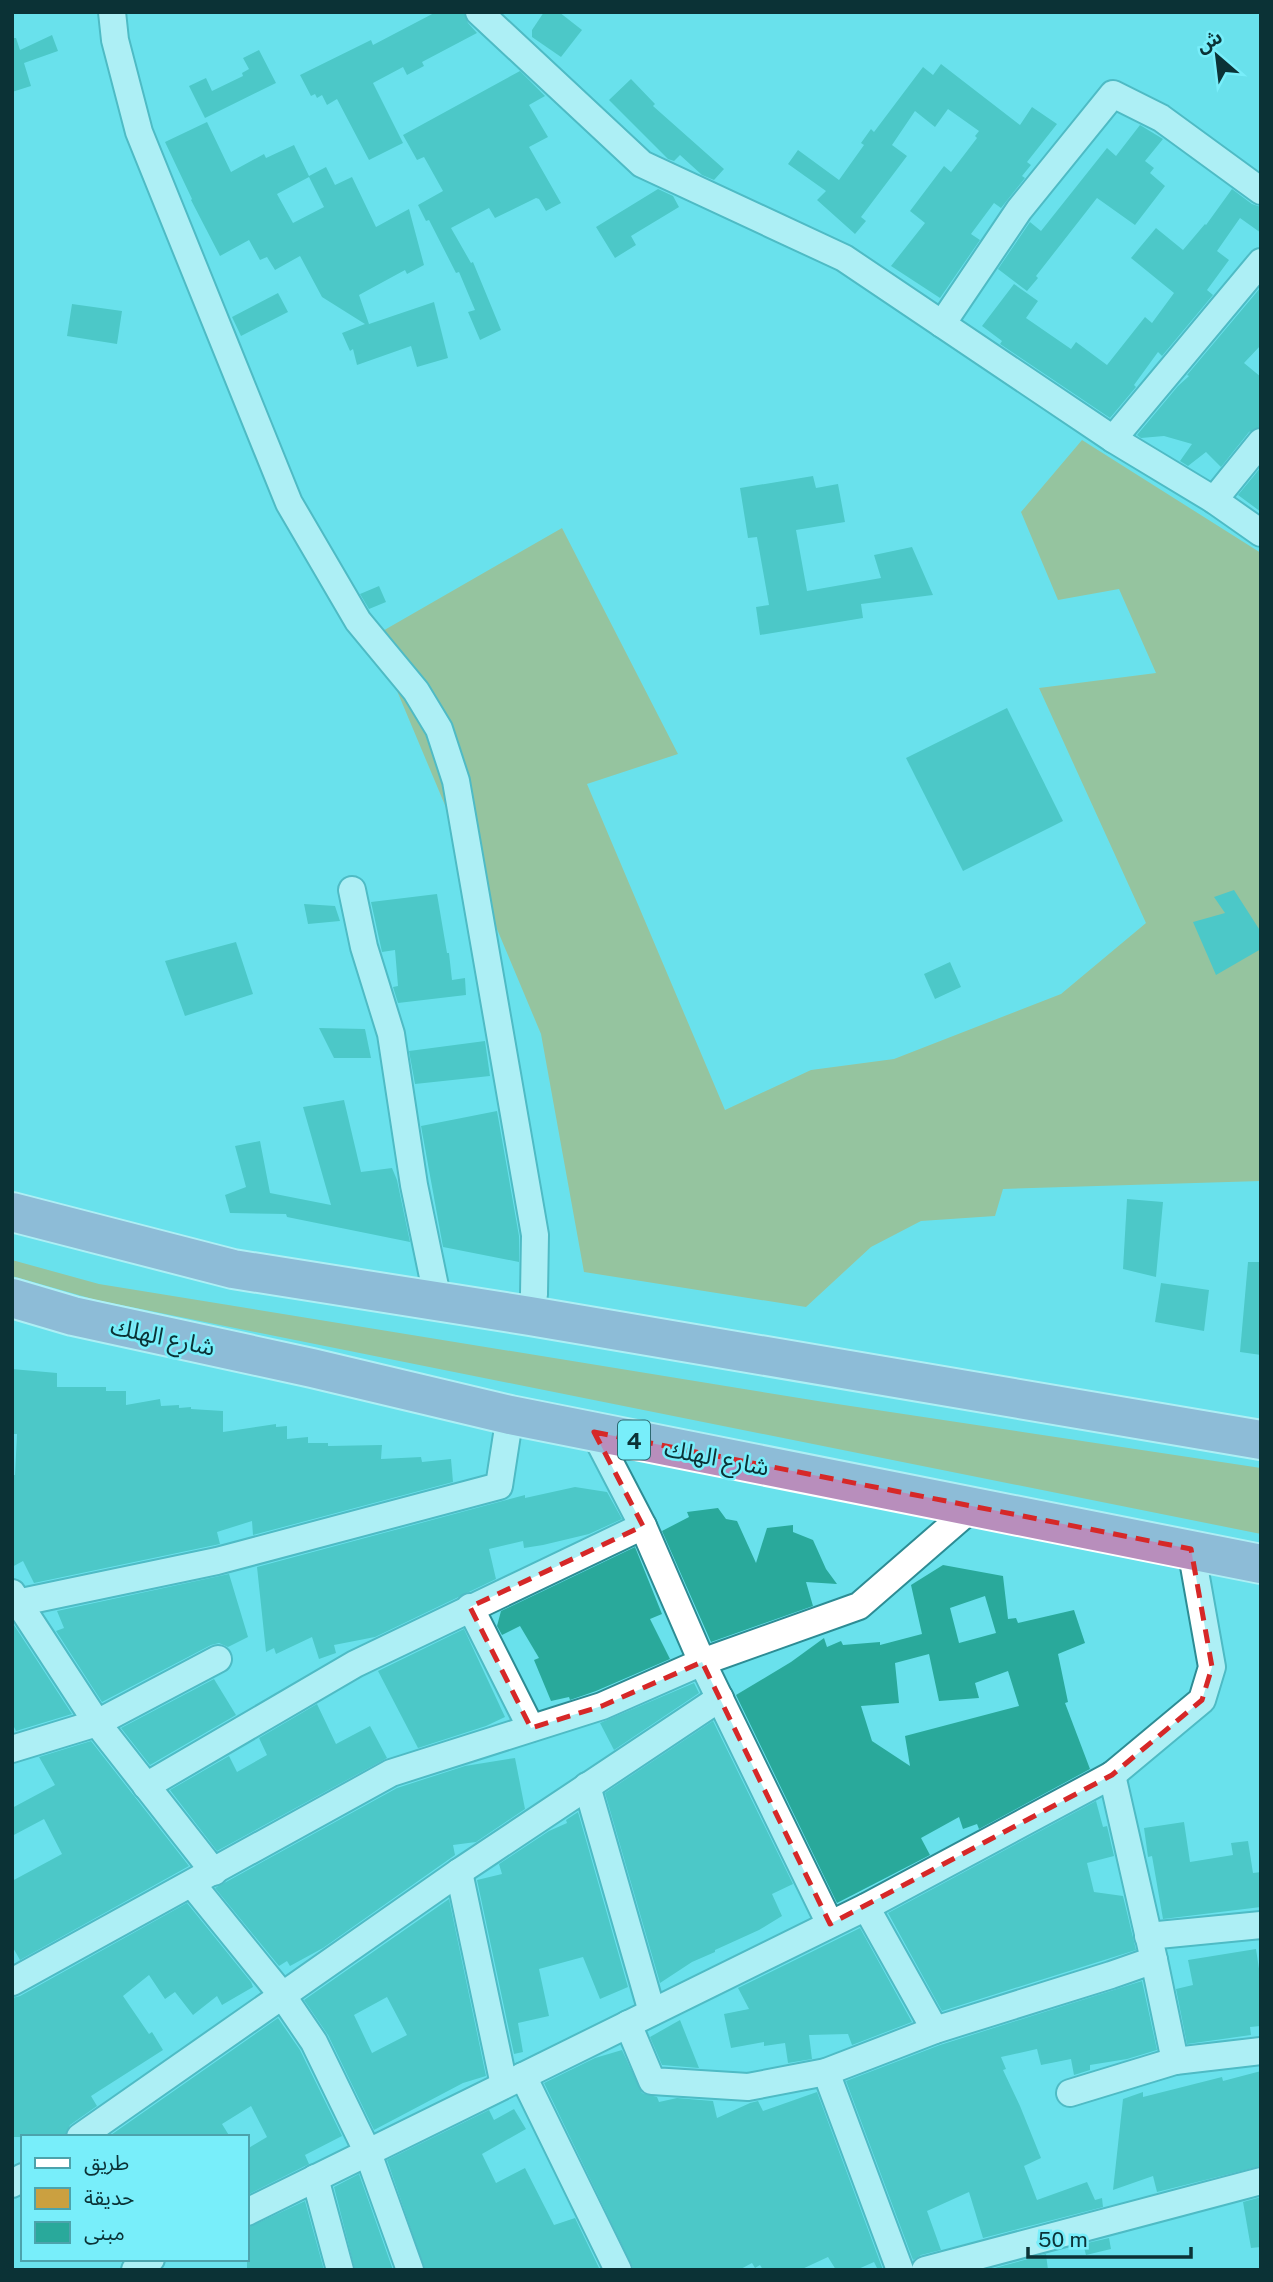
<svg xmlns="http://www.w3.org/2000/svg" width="1273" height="2282" viewBox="0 0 1273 2282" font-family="'Public Sans','Noto Sans Arabic',sans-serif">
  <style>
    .green { fill: #cba040 }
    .building { fill: #29a99b; fill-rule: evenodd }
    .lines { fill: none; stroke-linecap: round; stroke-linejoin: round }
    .minor-casing { stroke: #2d8c94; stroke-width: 30 }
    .trunk-casing { stroke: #fff; stroke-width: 42 }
    .minor { stroke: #fff; stroke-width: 26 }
    .trunk { stroke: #b88ebc; stroke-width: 38 }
    .marked { fill: none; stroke: #d62828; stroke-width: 5; stroke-dasharray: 14 9; stroke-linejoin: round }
    .labels { text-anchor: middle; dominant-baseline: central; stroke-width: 5; stroke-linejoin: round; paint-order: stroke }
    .shield { fill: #78eefa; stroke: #2c6a71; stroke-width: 2 }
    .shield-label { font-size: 23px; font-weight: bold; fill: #0b3236 }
    .street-label { font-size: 24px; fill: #0b3236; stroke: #78eefa }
  </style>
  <rect width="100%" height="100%" fill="#69e1ec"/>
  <g class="green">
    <polygon points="1082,440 1261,553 1261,1181 1003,1189 995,1216 921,1221 871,1247 806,1307 584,1272 541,1034 374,636 562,528 678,754 587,784 725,1110 811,1070 894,1059 1061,994 1146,923 1039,688 1156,673 1119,589 1058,600 1021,512"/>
    <polygon points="12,1260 99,1284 824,1402 1261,1468 1261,1534 96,1300 12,1276"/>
  </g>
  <g class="building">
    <polygon points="436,12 464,12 468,23 477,33 422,62 424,66 407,75 403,67 373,83 403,143 369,160 337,99 327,105 322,95 317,98 315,94 311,96 300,75 371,40 373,45"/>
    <polygon points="544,12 559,12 582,30 561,57 532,37 532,30"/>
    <polygon points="52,35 58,51 24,63 31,86 12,92 12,38 16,38 20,50"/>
    <polygon points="259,50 276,83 205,118 189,86 206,78 212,91 243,76 242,73 249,69 243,58"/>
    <polygon points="941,64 1020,125 1032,107 1057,124 1027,162 1031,165 1022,176 1025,178 1001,208 994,203 971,234 980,240 940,298 891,266 925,223 910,211 944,166 951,172 977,138 975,136 979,131 948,109 935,127 915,111 892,145 907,156 861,217 866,221 855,234 817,200 826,191 788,164 798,150 839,180 864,145 861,143 871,129 874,132 923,67 933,75"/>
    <polygon points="520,71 545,96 529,105 548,137 529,147 561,203 546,211 539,199 536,198 495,218 489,208 451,228 471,263 473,262 501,330 480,340 468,312 475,310 459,272 456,273 429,220 426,221 418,205 443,191 424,157 417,160 403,135"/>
    <polygon points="631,79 655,104 653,106 724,169 714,180 702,175 680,155 674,161 668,159 609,100"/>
    <path d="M207,122L231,172L264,154L266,158L294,145L309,176L326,167L335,185L352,177L376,227L409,209L424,265L407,274L405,270L359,295L369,324L434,302L448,358L417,367L411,346L357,365L353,349L350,351L342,333L365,324L322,297L300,256L275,270L267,257L260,260L249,240L220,256L191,200L192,199L165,142ZM309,177L324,207L293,223L277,194Z"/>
    <polygon points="1140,125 1163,139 1145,161 1154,168 1150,173 1165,186 1135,225 1097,198 1036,276 1038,278 1027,291 998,269 1030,222 1041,231 1107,148 1116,156"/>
    <polygon points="658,189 673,196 679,207 631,236 636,245 615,258 596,227"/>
    <polygon points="1232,189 1252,204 1261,207 1261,233 1240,218 1217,251 1229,260 1207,290 1213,295 1162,356 1158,352 1134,385 1136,387 1110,418 1000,344 1002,341 982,326 1014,284 1038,301 1026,318 1071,349 1076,342 1107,365 1145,317 1152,323 1174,293 1131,258 1156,228 1183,250 1205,224 1206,225"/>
    <polygon points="1261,287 1261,345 1244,363 1261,377 1261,427 1249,432 1221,467 1206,452 1188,466 1180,461 1192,444 1164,436 1141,438 1137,435 1178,386 1189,376 1187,375"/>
    <polygon points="278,293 288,312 241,336 232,317"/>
    <polygon points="72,304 122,311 117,344 67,336"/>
    <polygon points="1261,467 1261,512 1238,495"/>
    <polygon points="813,476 816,488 838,484 845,522 796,530 807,591 881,578 874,555 912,547 933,595 861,604 863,618 760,635 756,607 769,605 757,537 748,538 740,488"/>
    <polygon points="379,586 386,602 369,609 360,594"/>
    <polygon points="1007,708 1063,821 963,871 906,758"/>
    <polygon points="1234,890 1261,932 1261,949 1216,975 1193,922 1225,913 1214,897"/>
    <polygon points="437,894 447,953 449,953 452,980 465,978 466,995 398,1003 393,987 398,986 395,950 382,952 371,902"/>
    <polygon points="304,904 335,906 340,921 308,924"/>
    <polygon points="236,942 253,994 185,1016 165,961"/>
    <polygon points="950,962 961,987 935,999 924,974"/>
    <polygon points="319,1028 365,1029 371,1058 334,1058"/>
    <polygon points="485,1041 490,1076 415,1084 409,1051"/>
    <polygon points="344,1100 361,1172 392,1168 397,1180 410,1242 287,1217 286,1214 230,1213 225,1195 246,1187 235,1146 260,1141 270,1193 331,1205 303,1107"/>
    <polygon points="497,1111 519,1236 519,1262 443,1247 421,1126"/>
    <polygon points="1127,1199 1163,1202 1156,1277 1123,1269"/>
    <polygon points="1248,1262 1261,1262 1261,1355 1240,1352"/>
    <polygon points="1161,1283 1209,1290 1204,1331 1155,1322"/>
    <polygon points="12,1369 57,1373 57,1387 106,1387 106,1391 126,1391 126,1405 160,1399 161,1406 179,1405 179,1408 191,1407 191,1409 223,1411 223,1432 276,1424 276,1427 287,1426 287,1439 308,1437 308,1443 328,1443 328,1446 382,1445 381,1459 421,1457 422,1462 451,1459 453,1482 253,1535 252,1521 217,1532 220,1544 34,1583 23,1561 12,1567 12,1475 15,1475 17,1434 12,1434"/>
    <polygon points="575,1487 607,1492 622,1519 589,1534 543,1545 524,1548 523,1541 489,1549 496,1579 375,1637 334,1645 336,1653 319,1659 312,1637 276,1654 274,1648 266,1652 257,1567 525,1495 525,1498"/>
    <polygon points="718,1508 726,1519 737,1521 756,1563 767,1528 793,1525 793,1532 813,1540 826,1569 837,1584 806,1582 813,1606 711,1642 662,1531 689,1517 687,1512"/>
    <polygon points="635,1547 662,1614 650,1619 670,1659 596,1691 570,1700 569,1697 551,1701 534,1660 539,1658 520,1626 502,1635 497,1626 501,1611"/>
    <path d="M943,1565L1003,1576L1008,1619L1016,1618L1018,1623L1074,1610L1085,1643L1058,1654L1068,1702L1065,1703L1090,1769L979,1829L977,1824L963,1829L959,1817L921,1838L930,1855L837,1903L736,1695L791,1662L824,1638L827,1647L841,1641L843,1645L880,1642V1645L922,1634L911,1585ZM985,1596L996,1633L959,1643L950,1608ZM929,1654L939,1701L979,1698L975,1683L1008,1671L1019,1706L905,1736L910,1766L872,1741L861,1706L899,1703L895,1663Z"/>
    <polygon points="229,1574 248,1637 228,1647 219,1643 211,1645 102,1702 56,1631 64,1628 57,1611"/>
    <polygon points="12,1622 72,1714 16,1731 12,1723"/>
    <polygon points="464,1629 505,1717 486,1726 418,1748 378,1671"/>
    <polygon points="214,1679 236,1715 150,1765 121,1728"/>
    <polygon points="694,1683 699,1693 614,1750 600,1723"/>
    <polygon points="317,1704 336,1744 370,1726 387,1758 217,1851 170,1790 229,1756 237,1772 267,1755 259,1738"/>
    <polygon points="713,1721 793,1884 772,1894 782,1916 759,1930 715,1950 715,1952 692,1962 660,1983 605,1793"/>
    <polygon points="91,1741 189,1866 20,1960 12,1946 12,1881 62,1854 44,1819 12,1836 12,1808 55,1785 39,1757"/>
    <polygon points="515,1758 525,1809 476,1842 453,1845 455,1855 323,1948 290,1966 287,1961 279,1966 215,1888 397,1788 465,1766"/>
    <polygon points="1096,1801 1103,1827 1107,1826 1114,1856 1087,1863 1094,1892 1123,1896 1136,1950 942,2011 888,1913"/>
    <polygon points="578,1812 628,1987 600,1999 583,1957 539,1969 549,2016 518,2023 523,2052 514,2054 477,1880 502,1874 499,1864 549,1831 567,1823 566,1820"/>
    <polygon points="1184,1822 1190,1862 1233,1855 1231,1843 1248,1841 1253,1873 1261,1872 1261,1907 1163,1919 1152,1856 1148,1857 1144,1828"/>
    <path d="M449,1899L486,2076L463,2083L374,2130L328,2035L304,2000ZM387,1997L407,2035L372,2053L354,2015Z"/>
    <polygon points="187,1903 251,1982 253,1987 222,2005 217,1996 193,2015 175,1992 165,1999 149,1975 123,1996 149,2034 152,2032 163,2050 91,2096 97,2106 70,2125 65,2137 12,2137 12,1998 20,1996"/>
    <polygon points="860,1928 912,2022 852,2045 848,2034 809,2035 812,2059 788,2063 785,2043 764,2046 764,2042 731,2048 724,2014 749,2009 738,1988"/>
    <polygon points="1256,1949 1261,1982 1261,2026 1250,2027 1251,2035 1187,2044 1176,1989 1193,1985 1188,1960"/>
    <polygon points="1142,1981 1157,2050 1127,2059 1090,2065 1090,2070 1074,2075 1071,2059 1041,2065 1037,2049 1001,2057 1006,2069 1003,2070 1020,2106 1041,2158 1024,2166 1037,2200 1087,2182 1095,2200 1102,2198 1103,2207 983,2238 969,2192 927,2211 941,2250 921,2255 913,2260 846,2081 940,2045"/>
    <polygon points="278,2018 300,2050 342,2136 305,2155 309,2164 247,2195 247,2149 267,2137 251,2106 222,2124 230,2137 108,2137"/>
    <polygon points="680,2020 699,2068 662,2065 650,2037"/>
    <polygon points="622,2050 642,2093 657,2097 659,2102 677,2098 713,2101 717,2118 750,2103 758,2101 763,2111 817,2092 883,2270 878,2270 874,2262 856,2270 836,2270 828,2257 800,2270 763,2270 760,2265 755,2268 752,2263 739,2270 634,2270 544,2083 595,2058"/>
    <polygon points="1261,2071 1261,2166 1157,2192 1153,2176 1113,2190 1123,2099 1143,2092 1143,2097 1222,2077 1223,2081"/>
    <polygon points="514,2109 526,2129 482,2154 496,2183 525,2168 554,2225 575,2218 600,2270 425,2270 387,2160 489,2110 494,2120"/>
    <polygon points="359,2174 393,2270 355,2270 334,2187"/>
    <polygon points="1261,2197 1261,2247 1251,2248 1243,2202"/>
    <polygon points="305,2201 324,2270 247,2270 247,2228"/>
    <polygon points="1109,2238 1111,2249 1086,2255 1083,2244"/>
    <polygon points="1046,2254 1048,2270 991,2269"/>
  </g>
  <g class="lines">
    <g class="minor-casing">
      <g id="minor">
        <polyline points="112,12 115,40 139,132 289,503 358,621 416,691 439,729 456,781 535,1235 534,1294 530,1316"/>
        <polyline points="479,12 642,164 844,258 1113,439 1214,500 1261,533"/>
        <polyline points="942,324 1019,210 1113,94 1161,118 1261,191"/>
        <polyline points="1113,439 1261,262"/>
        <polyline points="1214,500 1261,442"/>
        <polyline points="352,890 364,947 391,1034 414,1185 438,1301"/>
        <polyline points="643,1526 702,1662 830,1924"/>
        <polyline points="12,1593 97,1723 214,1872"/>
        <polyline points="12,1604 217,1561 499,1486 510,1415"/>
        <polyline points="470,1607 531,1728"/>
        <polyline points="12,1749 97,1723 218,1659"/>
        <polyline points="146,1786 355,1664 643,1526 594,1432"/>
        <polyline points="587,1786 652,2012"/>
        <polyline points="459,1872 504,2085"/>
        <polyline points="192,1884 282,1995 314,2042 368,2153 410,2270"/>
        <polyline points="866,1907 935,2030"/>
        <polyline points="1148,1936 1261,1925"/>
        <polyline points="12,1982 391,1773 602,1706 702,1662 859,1606 973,1507"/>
        <polyline points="628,2024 652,2081 748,2087 826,2072 935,2030 1111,1975 1154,1960 1112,1775"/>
        <polyline points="1175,2061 1261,2051"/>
        <polyline points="826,2072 900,2270"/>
        <polyline points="523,2076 618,2270"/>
        <polyline points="1070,2093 1175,2061 1154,1960"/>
        <polyline points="80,2137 459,1872 720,1698"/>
        <polyline points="315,2178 340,2270"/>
        <polyline points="12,2184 23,2177"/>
        <polyline points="247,2212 866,1907 1112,1775 1202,1700 1212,1667 1191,1549"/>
        <polyline points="135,2270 151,2259"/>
        <polyline points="925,2270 1261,2181"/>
      </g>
    </g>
    <g class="trunk-casing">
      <g id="trunk">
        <polyline points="12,1212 233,1269 530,1316 1261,1440"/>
        <polyline points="12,1298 73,1316 312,1368 510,1415 1261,1564"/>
      </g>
    </g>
    <use href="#minor" class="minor"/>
    <use href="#trunk" class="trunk"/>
  </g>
  <path d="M0 0H1273V2282H0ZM594,1432L1191,1549L1212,1667L1202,1700L1112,1775L830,1924L702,1662L602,1706L531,1728L470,1607L643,1526Z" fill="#69e1ec" fill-opacity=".55" fill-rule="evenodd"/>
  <path class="marked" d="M594,1432L1191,1549L1212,1667L1202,1700L1112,1775L830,1924L702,1662L602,1706L531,1728L470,1607L643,1526Z"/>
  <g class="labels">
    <rect class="shield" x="618" y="1420.5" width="32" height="39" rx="5"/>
    <g class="shield-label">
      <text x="634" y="1440">4</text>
    </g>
    <g class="street-label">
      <text transform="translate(163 1336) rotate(12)">شارع الهلك</text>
      <text transform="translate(717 1457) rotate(11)">شارع الهلك</text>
    </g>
  </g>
  <rect width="1273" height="2282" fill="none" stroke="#0b3236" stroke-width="28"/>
  <rect x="21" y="2135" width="228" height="126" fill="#78eefa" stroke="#4ca3ac" stroke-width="2"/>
  <rect x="35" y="2158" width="35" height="10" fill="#ffffff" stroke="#4ca3ac" stroke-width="2"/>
  <text x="84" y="2170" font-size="21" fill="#0b3236">طريق</text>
  <rect x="35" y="2188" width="35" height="21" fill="#cba040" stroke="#4ca3ac" stroke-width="2"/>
  <text x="84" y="2205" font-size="21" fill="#0b3236">حديقة</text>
  <rect x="35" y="2222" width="35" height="21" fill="#29a99b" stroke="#4ca3ac" stroke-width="2"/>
  <text x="84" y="2240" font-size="21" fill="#0b3236">مبنى</text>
  <g transform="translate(1217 56) rotate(332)" stroke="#78eefa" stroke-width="5" paint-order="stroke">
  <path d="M0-5L12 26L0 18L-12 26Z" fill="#0b3236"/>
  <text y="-10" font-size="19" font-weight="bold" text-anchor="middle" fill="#0b3236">ش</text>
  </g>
  <path d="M1028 2247v10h163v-10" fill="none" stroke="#0b3236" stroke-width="3.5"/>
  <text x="1038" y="2247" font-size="21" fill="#0b3236" stroke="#78eefa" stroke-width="5" paint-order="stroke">50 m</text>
</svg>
